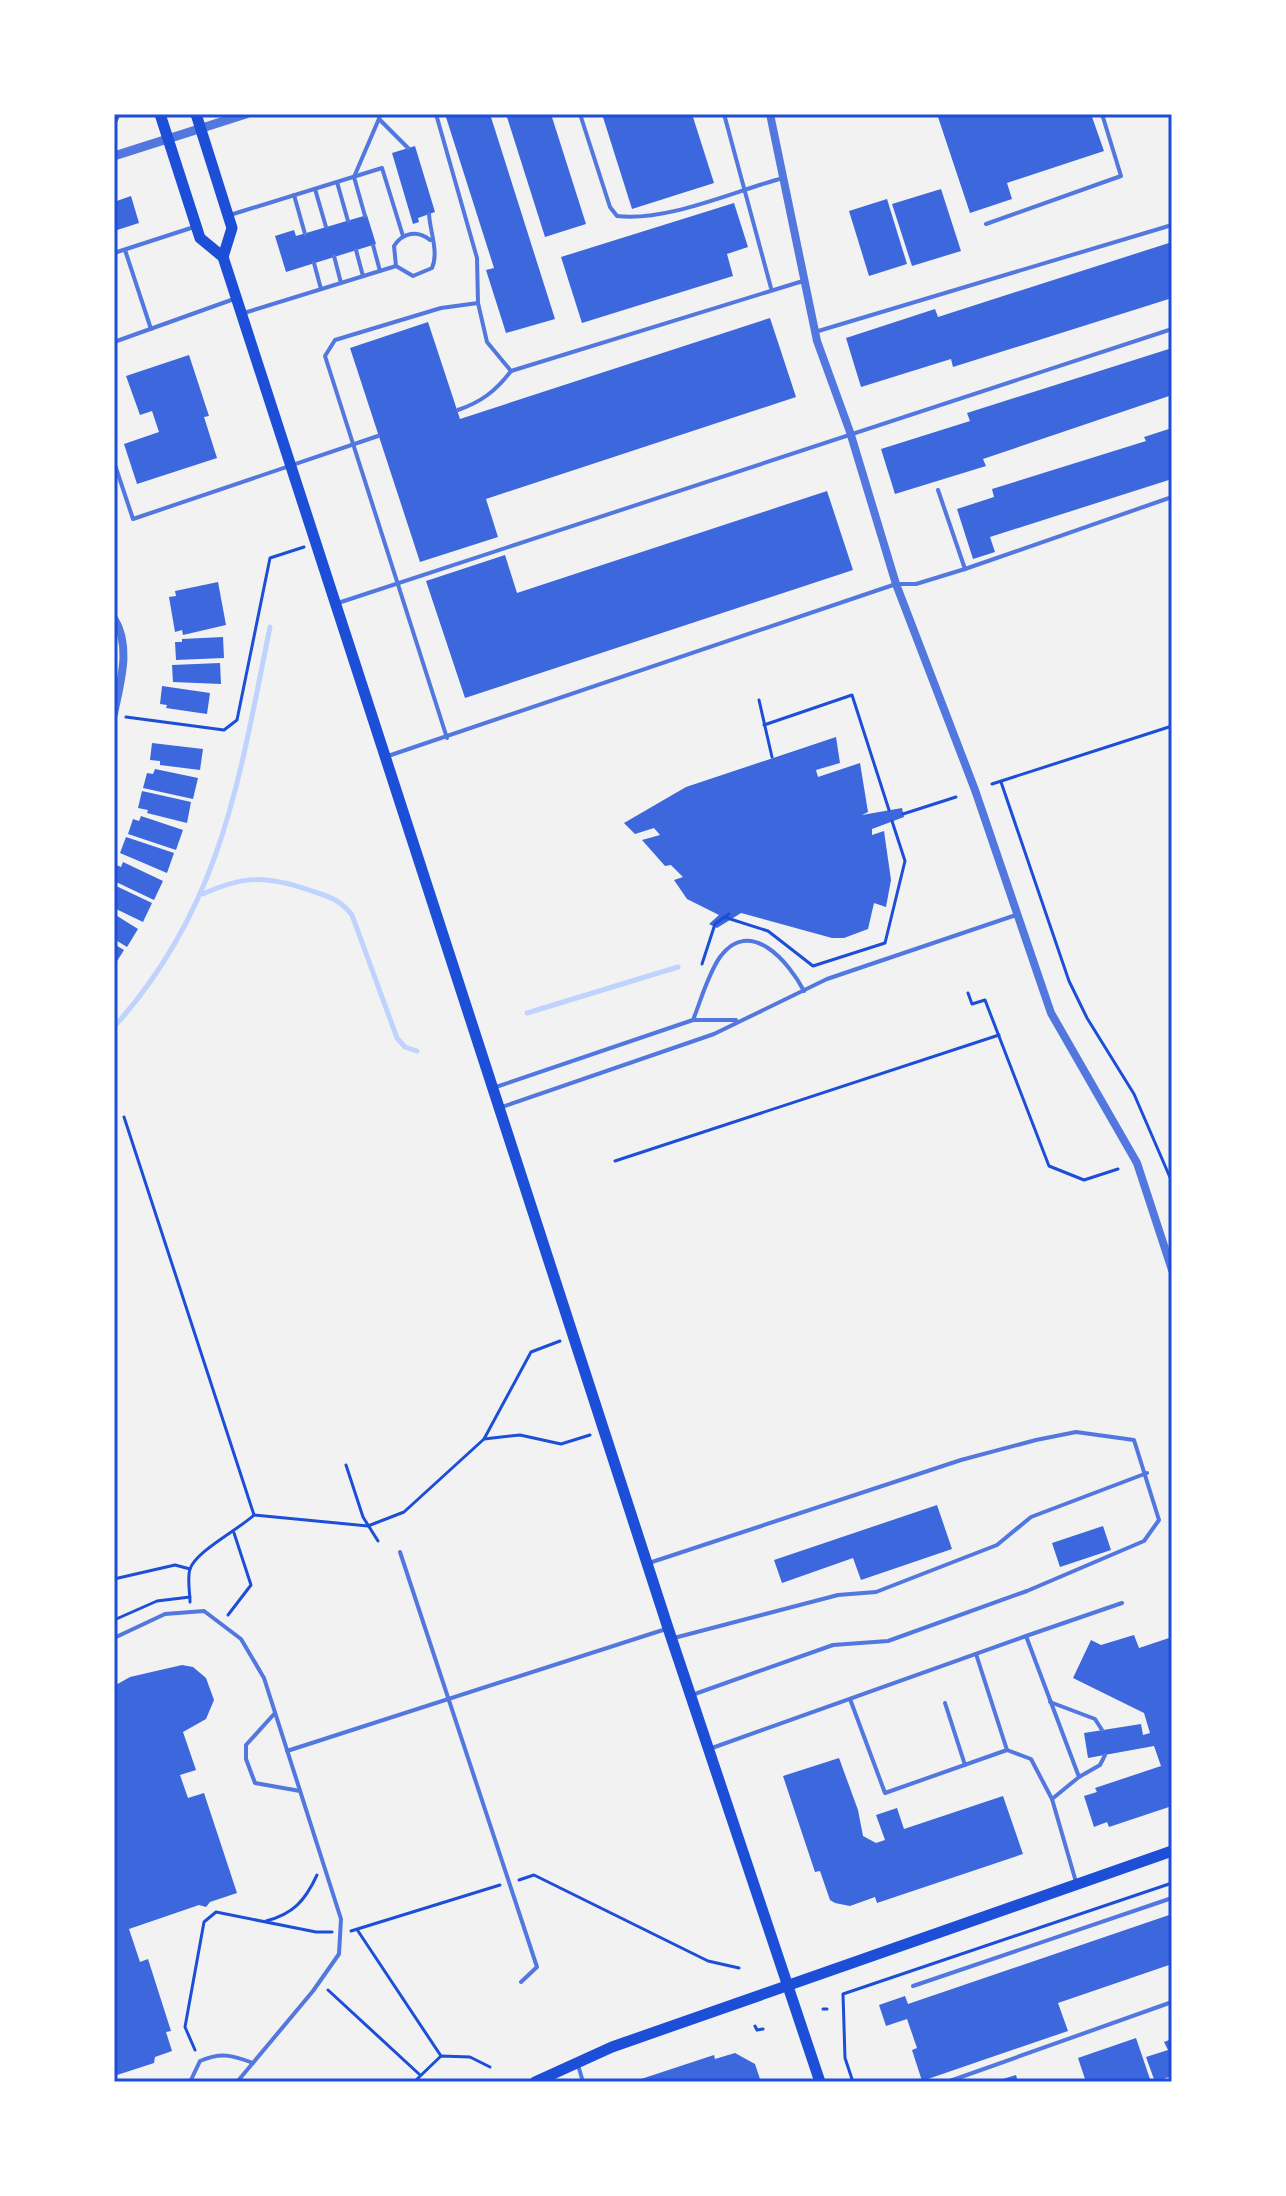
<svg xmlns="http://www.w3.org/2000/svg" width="1286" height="2196" viewBox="0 0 1286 2196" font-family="Georgia,serif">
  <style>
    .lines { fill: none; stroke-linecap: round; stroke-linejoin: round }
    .stream { stroke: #bfd3fe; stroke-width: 5 }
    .building { fill: #3d67dc }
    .path { stroke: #1d4ed8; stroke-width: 3 }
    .service { stroke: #5277de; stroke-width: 4 }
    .minor { stroke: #5277de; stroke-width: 8 }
    .tertiary { stroke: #5277de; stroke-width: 9 }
    .secondary { stroke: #1d4ed8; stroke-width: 11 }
    .neatline { fill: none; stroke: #1d4ed8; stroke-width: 3 }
  </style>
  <rect width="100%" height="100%" fill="#f2f2f2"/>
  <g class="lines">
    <g class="stream">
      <path d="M203,894C244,875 267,876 309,890C327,896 340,899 352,915L397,1038L405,1047L417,1051"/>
      <polyline points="527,1013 678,967"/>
      <path d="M114,1027C222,907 239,779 270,627"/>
    </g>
  </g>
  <g class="building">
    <polygon points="445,114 490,114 555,319 506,333 486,270 494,268"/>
    <polygon points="506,114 551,114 586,224 545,237"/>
    <polygon points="602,114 692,114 714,183 632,209"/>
    <polygon points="937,114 1091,114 1104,151 1007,183 1012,199 970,213"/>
    <polygon points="415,146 435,212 418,218 419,222 413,224 392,153"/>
    <polygon points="941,189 961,251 912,266 892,204"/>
    <polygon points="131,196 139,223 114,231 114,202"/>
    <polygon points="887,199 907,264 869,276 849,211"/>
    <polygon points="734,203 748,247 727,254 733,276 582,323 561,257"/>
    <polygon points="367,215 376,244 286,272 275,236 294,230 296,236"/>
    <polygon points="1172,242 1172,298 953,367 951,359 861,387 846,338 935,309 938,317"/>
    <polygon points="770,318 796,397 486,499 498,537 420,562 350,348 428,322 460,419"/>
    <polygon points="1172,348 1172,395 983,459 986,466 895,494 881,449 970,421 967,413"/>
    <polygon points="189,355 209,416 204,417 217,458 137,484 124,444 159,432 152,411 140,415 126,376"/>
    <polygon points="1172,428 1172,479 990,537 995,552 973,559 957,509 994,497 992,489 1146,441 1144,437"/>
    <polygon points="827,491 853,570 465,698 426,581 505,555 517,593"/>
    <polygon points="218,582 226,625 183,635 182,630 175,632 169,597 176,596 175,591"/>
    <polygon points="223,637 224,658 176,660 175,642 182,642 182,639"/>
    <polygon points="220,663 221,684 173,682 172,665"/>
    <polygon points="162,686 210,693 207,714 166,708 167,705 160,704"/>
    <polygon points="836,737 840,763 816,770 818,777 860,763 868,812 862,815 902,808 904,817 872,829 872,835 884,831 891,880 886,907 874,903 868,929 844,938 832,938 741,913 717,928 709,924 719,915 687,899 674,880 683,877 671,865 665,866 642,840 660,835 654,828 635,834 624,823 686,787"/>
    <polygon points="152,743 203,749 200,770 160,765 160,761 150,760"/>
    <polygon points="155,769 198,778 193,799 143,788 147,773 153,774"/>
    <polygon points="142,791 191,802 187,823 147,813 148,810 138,808"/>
    <polygon points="141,816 183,830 176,850 128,834 133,819 139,821"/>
    <polygon points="126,837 174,853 167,873 120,853"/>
    <polygon points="123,862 163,881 154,900 114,881 114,864 121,867"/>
    <polygon points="114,885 152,903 143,922 114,908"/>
    <polygon points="114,914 138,929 127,947 114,939"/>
    <polygon points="114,944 124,950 114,966"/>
    <polygon points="937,1505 952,1549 861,1580 853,1558 782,1583 774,1560"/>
    <polygon points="1103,1526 1111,1550 1060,1567 1052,1543"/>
    <polygon points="1134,1635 1139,1648 1172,1637 1172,1806 1109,1827 1107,1822 1094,1827 1084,1796 1097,1792 1095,1788 1161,1766 1154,1746 1088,1758 1084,1733 1141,1724 1143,1735 1150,1733 1144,1713 1073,1678 1091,1640 1101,1645"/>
    <polygon points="182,1665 193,1667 206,1678 214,1700 206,1719 183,1732 196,1770 180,1775 188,1798 204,1793 237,1893 210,1902 206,1907 199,1905 129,1929 140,1962 148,1959 171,2031 166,2032 172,2051 155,2057 154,2063 114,2076 114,1686 130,1677"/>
    <polygon points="839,1758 858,1810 863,1836 876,1843 885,1840 876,1815 897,1808 904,1829 1003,1796 1023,1854 877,1903 875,1897 850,1906 835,1903 830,1900 820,1871 815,1872 783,1776"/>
    <polygon points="1172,1914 1172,1964 1058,2003 1068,2031 922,2081 912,2050 917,2048 907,2019 886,2026 879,2005 905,1996 908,2004"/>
    <polygon points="1136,2038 1151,2082 1086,2082 1078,2058"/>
    <polygon points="1172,2039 1172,2076 1155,2082 1146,2057 1168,2050 1164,2042"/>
    <polygon points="735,2053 755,2064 761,2082 632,2082 714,2055 715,2059"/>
    <polygon points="1016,2075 1018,2082 996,2082 996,2081"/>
  </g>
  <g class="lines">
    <g class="path">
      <polyline points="114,126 119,114"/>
      <polyline points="759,700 772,757"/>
      <polyline points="126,717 224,730 237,720 270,558 304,547"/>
      <polyline points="764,725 852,695 889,810"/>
      <polyline points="1001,782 1069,981 1087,1018 1134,1094 1172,1182"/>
      <polyline points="992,784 1172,726"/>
      <polyline points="903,814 956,797"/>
      <polyline points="724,917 768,931 813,966 885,943 905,861 892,821"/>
      <polyline points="702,964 715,924 729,914"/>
      <polyline points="968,993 972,1004 985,1000 1049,1166 1084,1180 1118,1169"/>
      <path d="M124,1117L254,1515C238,1530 196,1551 190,1569C187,1578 190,1593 190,1602"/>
      <polyline points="615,1161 999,1035"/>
      <polyline points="484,1439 520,1435 561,1444 590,1435"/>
      <polyline points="346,1465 363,1517 378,1541"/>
      <polyline points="254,1515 368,1526 404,1512 484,1439 531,1352 560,1341"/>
      <polyline points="114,1579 175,1565 190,1569"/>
      <polyline points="228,1615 251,1585 234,1533"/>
      <polyline points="114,1620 157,1601 190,1597"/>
      <polyline points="519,1880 534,1875 708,1961 739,1968"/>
      <path d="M266,1921C293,1914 305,1901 317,1875"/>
      <polyline points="351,1931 500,1885"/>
      <polyline points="358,1931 441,2056"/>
      <polyline points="328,1990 419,2074"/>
      <polyline points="823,2009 827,2009"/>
      <polyline points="755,2026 757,2030 763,2029"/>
      <polyline points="195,2050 185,2027 204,1922 216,1912 316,1932 332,1932"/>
      <polyline points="414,2082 441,2056 470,2057 490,2067"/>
      <polyline points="853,2082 845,2058 843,1994 1172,1883"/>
    </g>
    <g class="service">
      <polyline points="436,114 477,258 478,303 487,342 511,371 803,281"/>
      <path d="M580,114L610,207L617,216C667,222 734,191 783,178"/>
      <polyline points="724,114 771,288"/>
      <polyline points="379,119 408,148"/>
      <polyline points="337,182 348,221"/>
      <polyline points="315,189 326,227"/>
      <polyline points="294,195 305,234"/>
      <path d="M429,214C430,232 439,252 432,268L413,276L396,266L394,246C403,232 418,230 430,240"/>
      <polyline points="230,215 382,168 403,236"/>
      <polyline points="365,216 354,177 381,114"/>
      <polyline points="986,224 1121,176 1102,114"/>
      <polyline points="373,245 380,271"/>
      <polyline points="125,250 151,329"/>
      <polyline points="356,250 363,276"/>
      <polyline points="114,253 194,227"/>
      <polyline points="334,256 341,283"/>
      <polyline points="314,263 321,289"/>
      <polyline points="244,313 396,266"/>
      <polyline points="815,332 1172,225"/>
      <polyline points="114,342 234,299"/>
      <path d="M458,410C481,402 496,391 511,371"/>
      <polyline points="114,462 133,519 378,436"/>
      <polyline points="938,490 965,569"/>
      <polyline points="338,603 1172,329"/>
      <polyline points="447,738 325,356 335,340 441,308 478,303"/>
      <polyline points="388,756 896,584 916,584 965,569 1172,497"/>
      <path d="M693,1020C701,1000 708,974 720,957C750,916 789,962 804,991"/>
      <polyline points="496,1087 693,1020 736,1020"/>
      <polyline points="502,1107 714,1034 827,979 1016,915"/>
      <polyline points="400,1552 537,1967 521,1982"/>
      <polyline points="649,1563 961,1460 1036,1440 1076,1432 1134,1440 1159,1520 1144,1541 1027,1591 888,1641 833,1645 692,1695"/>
      <polyline points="114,1638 165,1614 204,1611 241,1639 264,1678 341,1919 339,1954 313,1991 237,2082"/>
      <polyline points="674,1638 838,1595 876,1592 997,1545 1031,1517 1147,1473"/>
      <polyline points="976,1654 1007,1750"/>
      <polyline points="850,1699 885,1793 1007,1750 1031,1759 1052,1799"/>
      <polyline points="1050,1702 1095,1719 1102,1730"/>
      <polyline points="945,1703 965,1765"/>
      <polyline points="275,1713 246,1745 246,1759 255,1783 300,1791"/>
      <polyline points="712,1748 1026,1636"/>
      <polyline points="287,1751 666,1629"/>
      <polyline points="1079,1777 1100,1765 1105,1755"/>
      <polyline points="1076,1882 1052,1799 1079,1777 1026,1636 1122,1603"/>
      <polyline points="913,1986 1172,1898"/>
      <polyline points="578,2065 583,2082"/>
      <path d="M190,2082L200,2061C221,2052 232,2055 253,2063"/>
      <polyline points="947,2082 1172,2002"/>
    </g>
    <g class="minor">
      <polyline points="770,114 817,341 850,432 896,584 975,790 1051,1013 1137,1163 1172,1270"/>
      <path d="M114,618C132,647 120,683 114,714"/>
    </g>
    <polyline class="tertiary" points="114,156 246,114"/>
    <g class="secondary">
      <polyline points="160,114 200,238 223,257 668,1628 820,2082"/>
      <polyline points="196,114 232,228 223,257"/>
      <polyline points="535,2082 612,2047 1172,1851"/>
    </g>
  </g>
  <rect width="1286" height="2196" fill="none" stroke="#ffffff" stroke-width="232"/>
  <rect x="116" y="116" width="1054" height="1964" class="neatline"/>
</svg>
